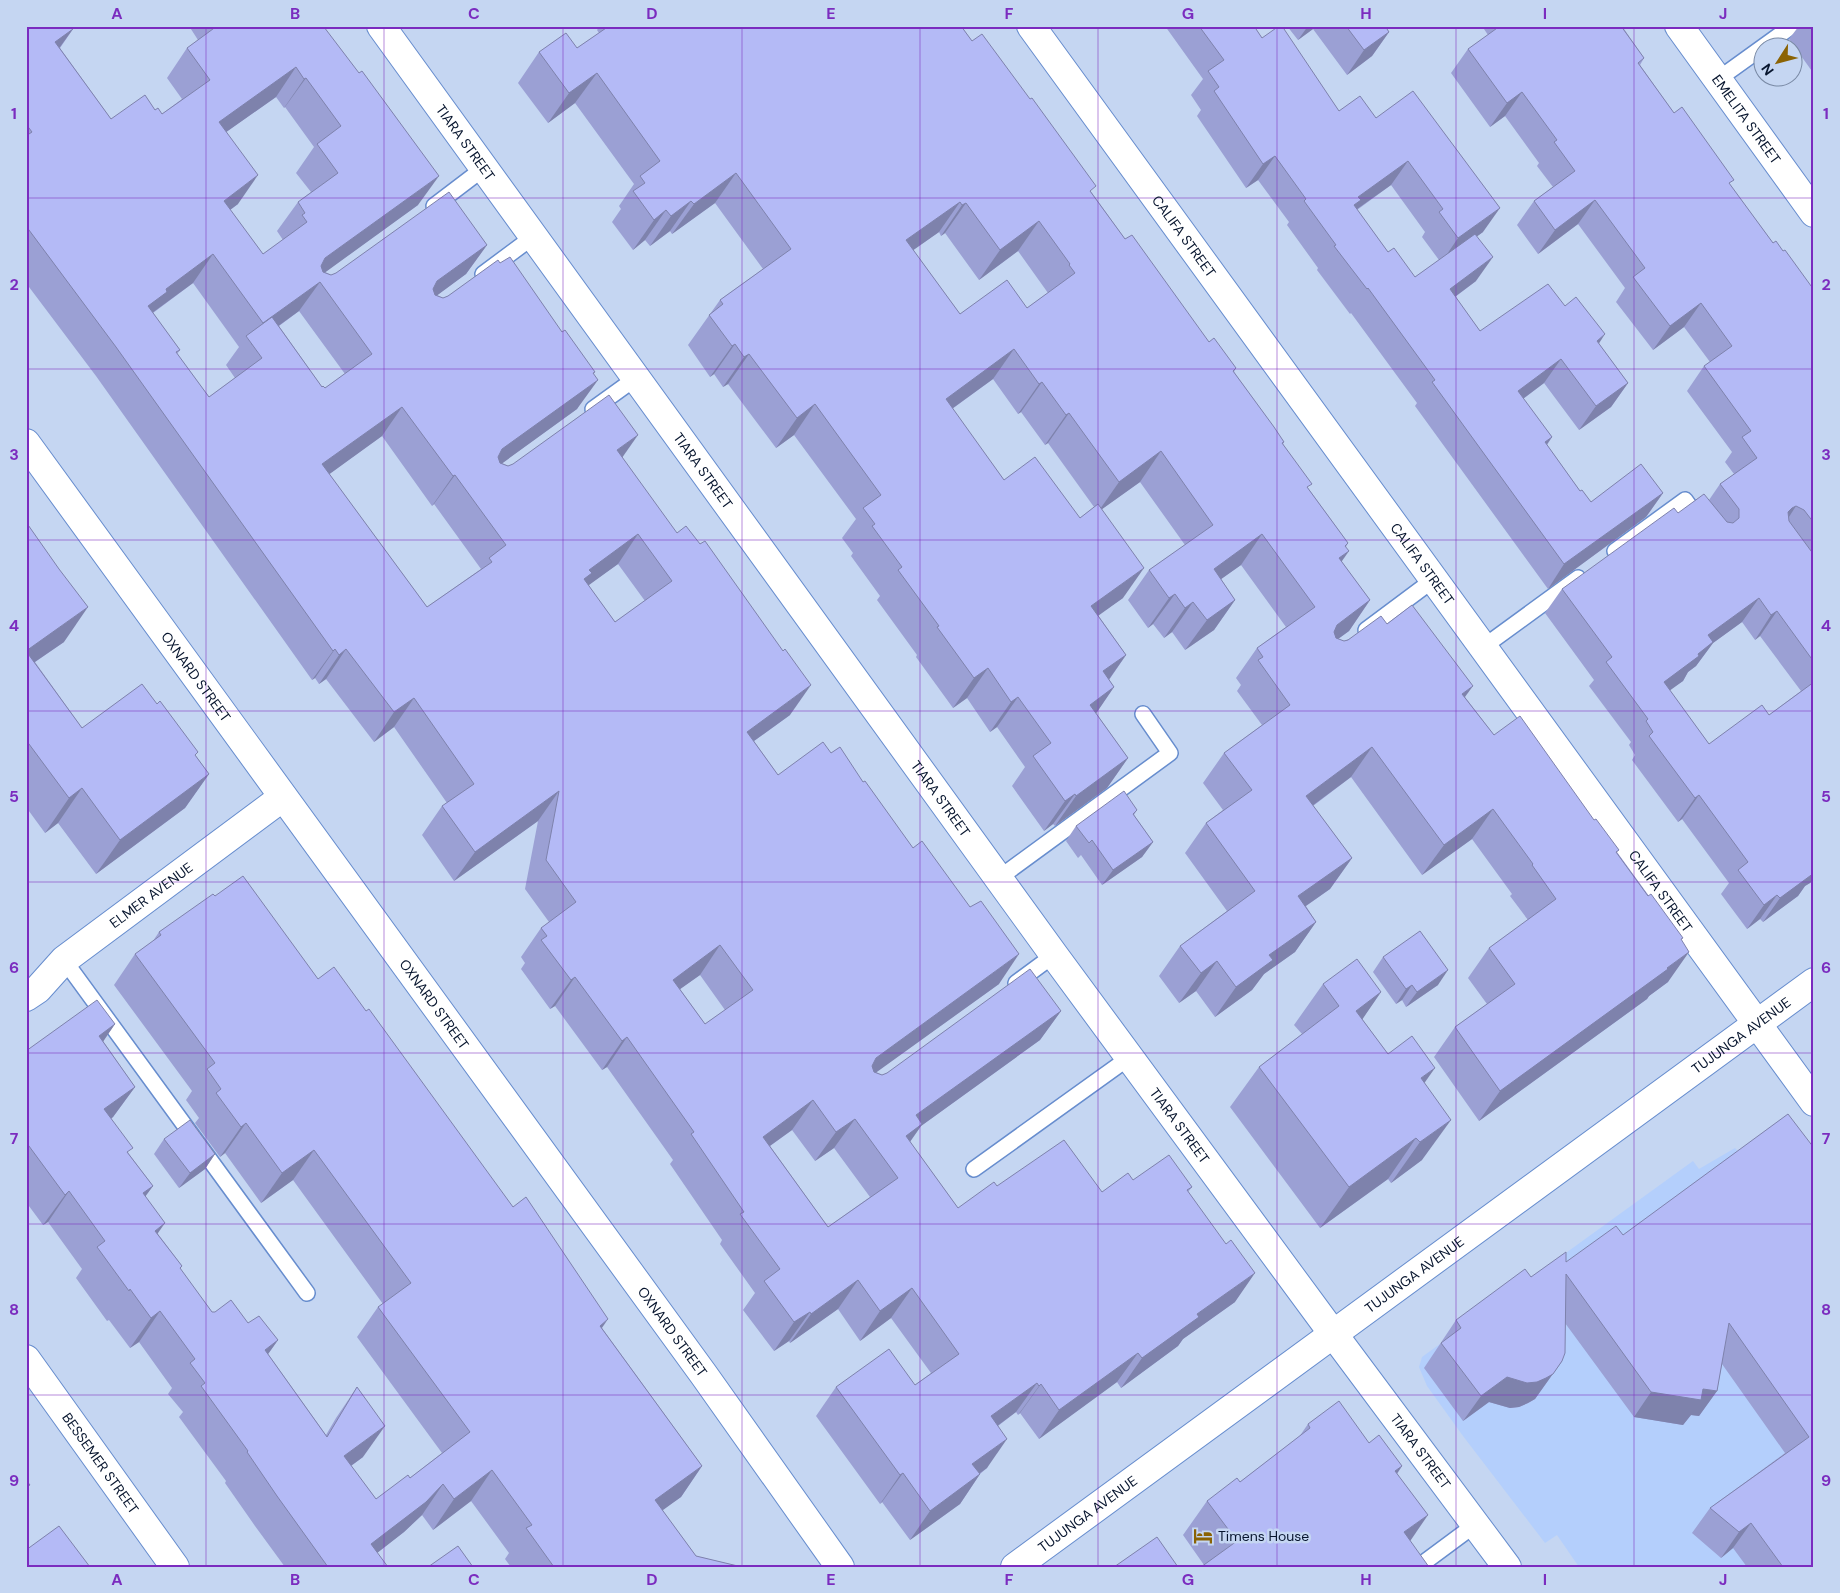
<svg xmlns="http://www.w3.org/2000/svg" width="1840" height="1593" viewBox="0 0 1840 1593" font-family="'DM Sans',sans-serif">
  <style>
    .built { fill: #b4cffc }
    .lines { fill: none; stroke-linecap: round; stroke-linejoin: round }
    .service-casing { stroke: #678dce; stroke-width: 18 }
    .minor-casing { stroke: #678dce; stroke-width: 30 }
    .tertiary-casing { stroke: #678dce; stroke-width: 30 }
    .secondary-casing { stroke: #678dce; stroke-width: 30 }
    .service { stroke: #fff; stroke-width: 15 }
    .minor { stroke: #fff; stroke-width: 28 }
    .tertiary { stroke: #fff; stroke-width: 28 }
    .secondary { stroke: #fff; stroke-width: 28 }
    .wall { fill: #9ba0d4; fill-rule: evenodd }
    .shaded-wall { fill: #7e82ac }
    .building { fill: #b4baf6; stroke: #7e82ac; fill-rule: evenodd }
    .grid { fill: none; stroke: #7b2cbf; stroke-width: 1; stroke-opacity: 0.55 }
    .labels { text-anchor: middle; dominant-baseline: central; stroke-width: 5; stroke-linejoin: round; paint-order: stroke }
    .street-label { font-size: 14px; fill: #07152e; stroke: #c5d6f2 }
    .poi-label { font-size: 14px; fill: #07152e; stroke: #c5d6f2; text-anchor: start }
    .neatline { fill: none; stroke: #7b2cbf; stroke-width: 2 }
    .grid-label { font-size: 16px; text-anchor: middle; font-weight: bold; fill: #7b2cbf }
  </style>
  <rect width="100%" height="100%" fill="#c5d6f2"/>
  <polygon class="built" points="1735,1148 1744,1158 1814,1567 1579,1567 1557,1535 1545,1543 1463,1436 1427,1386 1419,1367 1422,1357 1693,1161 1699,1169"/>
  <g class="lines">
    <g class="service-casing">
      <g id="service">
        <polyline points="1717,80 1792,26"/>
        <polyline points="434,206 484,168"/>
        <polyline points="483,274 534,236"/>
        <polyline points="593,409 636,378"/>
        <polyline points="1615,551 1685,500 1701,522"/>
        <polyline points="1366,630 1433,580"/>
        <polyline points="1482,648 1578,578"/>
        <polyline points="999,878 1170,753 1143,714"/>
        <polyline points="64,960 307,1293"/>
        <polyline points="1016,983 1054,955"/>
        <polyline points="974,1169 1130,1057"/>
        <polyline points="1418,1567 1476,1524"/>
      </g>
    </g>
    <g class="minor-casing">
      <g id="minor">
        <path id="s1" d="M381,26L1054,955L1334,1335L1507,1567"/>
        <path id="s2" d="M1031,26L1814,1102"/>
        <path id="s3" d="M1679,26L1814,213"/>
        <path id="s4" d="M26,997L38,989L64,960L283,797"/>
        <path id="s5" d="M26,1359L175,1567"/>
      </g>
    </g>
    <g class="tertiary-casing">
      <g id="tertiary">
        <path id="s6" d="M1015,1567L1814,982"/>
      </g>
    </g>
    <g class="secondary-casing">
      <g id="secondary">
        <path id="s7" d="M26,443L704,1375L840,1567"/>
      </g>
    </g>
    <use href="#service" class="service"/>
    <use href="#minor" class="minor"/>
    <use href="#tertiary" class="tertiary"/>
    <use href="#secondary" class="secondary"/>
  </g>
  <g class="wall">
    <path d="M26,26L73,29L60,48L111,119L155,110L162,114L182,99L167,78L187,48L198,40L189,26H326L325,28L418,205L325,272L331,275L487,245L466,274L437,295L443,298L448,296L500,263L562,332L593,374L577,409L502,463L508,466L622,457L790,715L754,741L778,775L831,753L863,782L999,984L876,1072L882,1075L1061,1011L1040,1040L921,1126L910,1142L958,1208L997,1186L1102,1192L1133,1180L1192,1187L1188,1192L1235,1302L1183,1339L1178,1346L1121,1388L1117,1382L1039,1439L1020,1413L1018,1415L1016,1412L998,1426L987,1468L980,1474L960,1504L910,1540L882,1502L880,1504L816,1416L836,1387L915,1385L931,1373L891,1318L860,1341L838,1309L790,1343L789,1341L774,1351L743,1310L755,1293L720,1244L722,1240L670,1164L673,1160L607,1067L602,1070L555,1006L550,1009L521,969L525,963L521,957L541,928L549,922L525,889L538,821L454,881L422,835L442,806L447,803L394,727L374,742L326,679L319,684L315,678L312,680L96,376L26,283ZM276,97L284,108L285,107L314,147L296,173L311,192L298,202L277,231L283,240L263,254L230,210L238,204L226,132ZM193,283L239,347L226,365L235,378L209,397L177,354L180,350L153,313ZM299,311L345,374L325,388L322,387L279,326ZM382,436L432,506L434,504L481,569L427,607L329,474ZM618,564L645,601L615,622L588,585ZM700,975L725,1010L705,1024L680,989ZM792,1130L815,1161L834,1148L870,1197L828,1227L770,1146Z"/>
    <path d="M600,26H961L972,41L1092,193L1125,239L1209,342L1236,368L1234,372L1284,442L1283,444L1308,488L1348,543L1346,547L1341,561L1370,600L1349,631L1338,639L1344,641L1387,624L1465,697L1494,735L1594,820L1619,850L1617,852L1681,940L1668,982L1649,996L1647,999L1479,1121L1434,1057L1455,1027L1487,1004L1468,978L1489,948L1528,920L1510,896L1512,894L1472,839L1422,875L1351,777L1313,806L1352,858L1330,889L1306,906L1316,922L1295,952L1264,974L1252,990L1215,1017L1196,991L1179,1003L1159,976L1180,946L1227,911L1185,853L1206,823L1223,810L1203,783L1224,753L1262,725L1237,691L1241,685L1236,678L1257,648L1286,627L1241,565L1221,579L1235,600L1214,630L1185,650L1172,632L1164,638L1153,624L1148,628L1128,600L1149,570L1185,545L1140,482L1102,509L1123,598L1098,615L1126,655L1109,680L1114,687L1096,713L1128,758L1107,788L1055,826L1053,824L1044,831L1012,786L1025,767L997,727L990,732L967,698L953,708L916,657L917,655L877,600L880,596L851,556L853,553L842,538L856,519L794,435L776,448L728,384L723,387L714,374L710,377L688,345L720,300L763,269L715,203L672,234L670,231L650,246L645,240L633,250L612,222L621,209L619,206L634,184L575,103L548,123L518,83L539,52L577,48L599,33L597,30ZM939,232L941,236L945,233L979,280L1018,251L1048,293L1027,308L960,314L913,250ZM993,379L1018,414L1021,412L1045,445L1048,443L1094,507L1080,518L1004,480L952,409Z"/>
    <path d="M1165,26H1254L1262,38L1339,111L1376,118L1483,232L1477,236L1476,281L1455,297L1480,331L1565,306L1599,344L1628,383L1611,407L1579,430L1544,383L1523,399L1552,437L1547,445L1580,491L1591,502L1663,493L1646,517L1548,589L1415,406L1417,403L1351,313L1350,314L1317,270L1318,268L1287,225L1289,222L1258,180L1246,188L1197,116L1201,110L1191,95L1203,79ZM1391,185L1425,232L1422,237L1439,260L1415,277L1388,252L1357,210Z"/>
    <polygon points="1287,26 1385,26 1389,32 1372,56 1347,75 1313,29 1298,40"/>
    <path d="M1482,26H1622L1644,58L1640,65L1674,113L1730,185L1773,243L1783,251L1814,290V879L1810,883L1805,886L1798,896L1763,922L1760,919L1747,929L1721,894L1729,883L1682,819L1678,822L1632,760L1635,755L1629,745L1631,742L1589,686L1594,680L1545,613L1562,589L1678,513L1709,500L1720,484L1734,474L1725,462L1732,452L1687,391L1704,366L1710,362L1684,327L1653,350L1616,302L1625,288L1578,224L1538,254L1517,225L1534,201L1553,187L1537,166L1539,163L1505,116L1490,127L1451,73L1468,49L1488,35ZM1742,622L1755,640L1760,636L1801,691L1769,715L1709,744L1669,690L1683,681L1688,672L1696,666L1713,643Z"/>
    <polygon points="1799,26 1814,26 1814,74 1789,39"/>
    <polygon points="26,522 64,642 35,662 82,728 196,756 209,774 185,808 96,874 58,823 45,833 26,807"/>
    <polygon points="1137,810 1134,815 1153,842 1142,857 1102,885 1081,855 1078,858 1066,841 1076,826"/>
    <polygon points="215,896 318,979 366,1011 602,1328 702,1466 681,1497 662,1510 696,1556 742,1567 511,1567 505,1559 509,1553 471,1501 433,1530 422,1515 404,1532 377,1553 388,1567 285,1567 255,1526 225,1483 226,1481 179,1417 183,1412 168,1394 172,1388 139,1342 130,1348 109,1320 107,1321 76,1278 82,1269 48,1222 43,1225 26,1202 26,1051 115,1024 103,1041 135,1087 113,1117 111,1119 129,1154 153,1186 145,1196 158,1234 182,1266 180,1269 212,1312 248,1323 278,1340 268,1354 326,1435 336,1418 357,1387 363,1457 351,1466 376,1499 410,1478 442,1453 357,1337 378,1307 383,1304 293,1180 261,1203 225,1153 220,1157 195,1123 199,1118 186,1100 192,1091 114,985 135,954 153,941 159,932"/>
    <polygon points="1383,957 1438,985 1406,1007 1402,1000 1396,1004 1373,972"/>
    <polygon points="1323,984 1381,992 1362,1019 1388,1054 1424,1083 1422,1160 1391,1183 1388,1179 1320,1228 1230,1107 1259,1067 1302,1034 1294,1025"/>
    <polygon points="164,1139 215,1154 205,1169 179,1188 154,1154"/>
    <polygon points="1814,1148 1814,1567 1747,1567 1733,1548 1721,1558 1692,1533 1710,1508 1785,1453 1722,1364 1717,1391 1699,1416 1691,1415 1683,1425 1634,1417 1565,1323 1562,1361 1535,1399 1528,1403 1519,1407 1510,1408 1489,1402 1463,1421 1424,1368 1456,1320 1531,1277 1566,1262 1623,1235"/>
    <polygon points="1308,1424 1369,1443 1402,1466 1397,1474 1410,1541 1204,1565 1183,1535 1207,1501 1240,1482 1299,1437"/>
  </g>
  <g class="shaded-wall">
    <polygon points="1308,26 1315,26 1313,29 1298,40"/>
    <polygon points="73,29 52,58 55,42"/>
    <polygon points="1389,32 1372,56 1347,75 1364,50"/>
    <polygon points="296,67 276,97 198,152 219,122"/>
    <polygon points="597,73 575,103 548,123 569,93"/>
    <polygon points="306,78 285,107 284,108 304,79"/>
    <polygon points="1522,92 1505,116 1490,127 1507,103"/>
    <polygon points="1275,156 1258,180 1246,188 1263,164"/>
    <polygon points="1408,161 1391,185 1350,214 1344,224 1358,197"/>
    <polygon points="736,173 715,203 672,234 694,204"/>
    <polygon points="258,175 238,204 203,230 224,201"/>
    <polygon points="439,176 418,205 305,287 325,258"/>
    <polygon points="1595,200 1578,224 1538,254 1555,230"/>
    <polygon points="691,201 670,231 650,246 671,216"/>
    <polygon points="960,202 939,232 885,270 906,240"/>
    <polygon points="966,203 945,233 941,236 962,205"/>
    <polygon points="1500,208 1483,232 1441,263 1458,238"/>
    <polygon points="666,210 645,240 633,250 654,220"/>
    <polygon points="1039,221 1018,251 979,280 1000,250"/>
    <polygon points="487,245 466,274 416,311 437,281"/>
    <polygon points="213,254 193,283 152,313 148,306 166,289"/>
    <polygon points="1493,257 1476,281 1433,313 1450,289"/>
    <polygon points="320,282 299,311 252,345 250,341 263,323"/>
    <polygon points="1701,303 1684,327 1653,350 1670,326"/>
    <polygon points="1605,334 1589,359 1597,341"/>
    <polygon points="735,344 714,374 710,377 732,346"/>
    <polygon points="1014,349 993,379 924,429 946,399"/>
    <polygon points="749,354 728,384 723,387 744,357"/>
    <polygon points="1561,359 1544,383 1501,415 1518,391"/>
    <polygon points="595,372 581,392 598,380 577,409 482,478 502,449"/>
    <polygon points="1042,382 1021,412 1018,414 1039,384"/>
    <polygon points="1628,383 1611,407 1579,430 1596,406"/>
    <polygon points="815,404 794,435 776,448 797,418"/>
    <polygon points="402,407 382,436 302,494 322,464"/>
    <polygon points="1069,413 1048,443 1045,445 1066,415"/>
    <polygon points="638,435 617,465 617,450"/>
    <polygon points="1552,437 1535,461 1545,442"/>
    <polygon points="1161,451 1140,482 1098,512 1119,482"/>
    <polygon points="455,475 434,504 432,506 453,476"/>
    <polygon points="1663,493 1646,517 1548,589 1564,564"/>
    <polygon points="1796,506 1780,531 1788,512 1792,508"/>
    <polygon points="638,534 618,564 578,593 571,602 589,570"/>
    <polygon points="1262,534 1241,565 1193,599 1214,569"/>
    <polygon points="1349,551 1328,581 1339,558"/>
    <polygon points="1144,568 1123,598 1070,636 1091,606"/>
    <polygon points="1175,594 1153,624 1148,628 1169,598"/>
    <polygon points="1759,598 1742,622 1713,643 1696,666 1688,672 1683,681 1647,707 1664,682 1708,635"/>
    <polygon points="1235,600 1214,630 1185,650 1207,620"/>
    <polygon points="1370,600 1349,631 1316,655 1337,625"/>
    <polygon points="1193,602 1172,632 1164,638 1185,608"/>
    <polygon points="88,607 64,642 26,668 26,651"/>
    <polygon points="1777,611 1760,636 1755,640 1771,615"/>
    <polygon points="335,649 315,678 312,680 333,651"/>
    <polygon points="346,649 326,679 319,684 339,655"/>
    <polygon points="1126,655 1105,685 1103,671"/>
    <polygon points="988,668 967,698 953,708 974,678"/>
    <polygon points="811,685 790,715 726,761 747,732"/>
    <polygon points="1473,686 1451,716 1462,694"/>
    <polygon points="1114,687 1093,718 1090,705"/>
    <polygon points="1018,697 997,727 990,732 1011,702"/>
    <polygon points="414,698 394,727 374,742 394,712"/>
    <polygon points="1372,747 1351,777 1285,826 1306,796"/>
    <polygon points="1128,758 1107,788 1055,826 1076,796"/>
    <polygon points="209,774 185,808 96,874 120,840"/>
    <polygon points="82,788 58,823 45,833 69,798"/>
    <polygon points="559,791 538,821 454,881 475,852"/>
    <polygon points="1075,794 1053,824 1044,831 1065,801"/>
    <polygon points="1699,795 1682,819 1678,822 1695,798"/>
    <polygon points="1493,809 1472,839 1422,875 1444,845"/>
    <polygon points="1153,842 1142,857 1102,885 1113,870"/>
    <polygon points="1352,858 1330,889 1277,926 1298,896"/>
    <polygon points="1814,868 1814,879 1810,883 1805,886 1798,896 1763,922 1780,898"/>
    <polygon points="1777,895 1760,919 1747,929 1764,905"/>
    <polygon points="1316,922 1295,952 1264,974 1252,990 1215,1017 1236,987 1269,955"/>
    <polygon points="720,945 700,975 652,1009 673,980"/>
    <polygon points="1689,952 1668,982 1649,996 1647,999 1479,1121 1500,1091"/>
    <polygon points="1019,954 999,984 856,1087 876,1058"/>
    <polygon points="1217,961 1196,991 1179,1003 1201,973"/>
    <polygon points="1448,970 1438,985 1406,1007 1417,992"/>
    <polygon points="575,977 555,1006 550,1009 571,980"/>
    <polygon points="1412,985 1402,1000 1396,1004 1406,989"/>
    <polygon points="1381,992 1353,1033 1356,1011"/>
    <polygon points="1061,1011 1040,1040 921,1126 902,1153 888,1164 916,1115"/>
    <polygon points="115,1024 94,1055 99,1036"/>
    <polygon points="627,1037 607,1067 602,1070 622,1041"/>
    <polygon points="1435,1068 1406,1109 1421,1078"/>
    <polygon points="135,1087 113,1117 83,1139 104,1109"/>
    <polygon points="813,1100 792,1130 742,1166 763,1137"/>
    <polygon points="855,1119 834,1148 815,1161 836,1132"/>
    <polygon points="1451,1120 1422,1160 1391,1183 1420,1142"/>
    <polygon points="246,1123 225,1153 220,1157 241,1127"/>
    <polygon points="1416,1138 1388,1179 1320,1228 1349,1187"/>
    <polygon points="314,1150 293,1180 261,1203 282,1173"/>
    <polygon points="215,1154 205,1169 179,1188 190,1173"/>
    <polygon points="153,1186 131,1216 143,1193"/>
    <polygon points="69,1191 48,1222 43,1225 65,1195"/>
    <polygon points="165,1223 144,1253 155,1231"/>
    <polygon points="1255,1273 1235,1302 1183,1339 1178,1346 1121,1388 1142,1358 1197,1314"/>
    <polygon points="858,1280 838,1309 790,1343 811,1314"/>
    <polygon points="912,1288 891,1318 860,1341 880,1311"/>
    <polygon points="160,1311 139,1342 130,1348 151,1318"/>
    <polygon points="810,1312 789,1341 774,1351 794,1322"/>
    <polygon points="608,1319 587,1350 600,1326"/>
    <polygon points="278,1340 256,1371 265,1350"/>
    <polygon points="1138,1353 1117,1382 1039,1439 1059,1410"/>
    <polygon points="1562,1361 1535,1399 1528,1403 1519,1407 1510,1408 1489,1402 1463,1421 1481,1396 1507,1377"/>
    <polygon points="1037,1383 1016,1412 970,1446 991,1416"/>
    <polygon points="1041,1384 1020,1413 1018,1415 1039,1386"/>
    <polygon points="1703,1389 1717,1391 1699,1416 1691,1415 1683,1425 1634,1417 1651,1392"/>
    <polygon points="385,1426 363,1457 323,1486 344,1456"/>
    <polygon points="1007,1439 987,1468 952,1493 972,1464"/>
    <polygon points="702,1466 681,1497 634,1531 655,1500"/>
    <polygon points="1402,1466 1378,1501 1395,1471"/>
    <polygon points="492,1470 471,1501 433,1530 454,1499"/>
    <polygon points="903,1473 882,1502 880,1504 900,1475"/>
    <polygon points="980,1474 960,1504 910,1540 930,1511"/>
    <polygon points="443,1484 422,1515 404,1532 359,1567 371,1544"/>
    <polygon points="1428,1515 1404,1550 1404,1532"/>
    <polygon points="1751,1523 1733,1548 1721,1558 1739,1532"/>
  </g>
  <g class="building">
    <path d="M26,26H71L73,29L55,42L111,119L145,95L155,110L158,108L162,114L210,80L187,48L217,26H325L324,27L359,73L362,71L439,176L325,258L321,266L323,272L331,275L336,273L449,192L487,245L437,281L433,289L435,295L443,298L448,296L498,260L500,263L510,257L562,332L565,330L595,372L593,373L598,380L502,449L498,457L500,463L508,466L513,464L609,395L638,435L617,450L677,533L686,526L700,544L705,541L783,651L785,649L811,685L747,732L778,775L823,742L831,753L840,747L863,782L865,781L913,848L922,841L970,907L981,901L1019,954L876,1058L872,1066L874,1072L882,1075L887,1073L1030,969L1061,1011L916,1115L922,1124L906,1136L958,1208L994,1182L997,1186L1064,1140L1102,1192L1128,1173L1133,1180L1169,1155L1192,1187L1187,1190L1226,1244L1231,1240L1255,1273L1197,1314L1199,1317L1142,1358L1138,1353L1059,1410L1041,1384L1039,1386L1037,1383L991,1416L1007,1439L972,1464L980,1474L930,1511L903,1473L900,1475L836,1387L889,1349L915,1385L959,1354L912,1288L880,1311L858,1280L811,1314L810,1312L794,1322L764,1281L780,1269L740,1214L744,1212L691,1134L694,1132L627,1037L622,1041L575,977L571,980L541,940L547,936L541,928L576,902L546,860L559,791L475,852L442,806L474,784L414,698L394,712L346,649L339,655L335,649L333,651L116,347L26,226V136L32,132L26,124ZM296,67L304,79L306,78L341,126L317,144L338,173L298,202L305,213L302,215L307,222L263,254L224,201L258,175L219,122ZM213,254L263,323L320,282L372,354L325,388L323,386L322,387L272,317L246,336L262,358L209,397L176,352L180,350L148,306L167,292L166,289ZM402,407L453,476L455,475L506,545L489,558L492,562L427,607L322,464ZM638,534L672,581L615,622L584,579L592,573L589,570ZM720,945L753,990L705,1024L673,980ZM813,1100L836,1132L855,1119L898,1178L828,1227L763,1137Z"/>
    <path d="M609,26H961L972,41L982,34L1030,99L1032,98L1096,186L1090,191L1125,239L1132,235L1209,342L1214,338L1236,368L1233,371L1274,427L1284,442L1282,443L1312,484L1307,487L1348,543L1345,546L1349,551L1339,558L1370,600L1337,625L1334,632L1336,638L1344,641L1348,640L1381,616L1387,624L1412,605L1473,686L1462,694L1494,735L1520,716L1594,820L1596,819L1619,850L1616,852L1648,896L1651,894L1683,938L1681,939L1689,952L1667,968L1668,969L1500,1091L1455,1027L1515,984L1489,948L1556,899L1532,865L1533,864L1493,809L1444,845L1372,747L1306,796L1352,858L1298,896L1316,922L1269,955L1273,960L1236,987L1217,961L1201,973L1180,946L1255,891L1206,823L1252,790L1224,753L1290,705L1258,660L1263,657L1257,648L1315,607L1262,534L1214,569L1235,600L1207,620L1193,602L1185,608L1175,594L1169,598L1149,570L1213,525L1161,451L1119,482L1069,413L1066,415L1042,382L1039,384L1014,349L946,399L1004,480L1035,457L1080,518L1098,504L1144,568L1091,606L1126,655L1103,671L1114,687L1090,705L1128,758L1076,796L1075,794L1065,801L1033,756L1051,743L1018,697L1011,702L988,668L974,678L937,627L939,626L898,570L902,567L872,526L875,524L863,508L881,495L815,404L797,418L749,354L744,357L735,344L732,346L709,315L723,304L720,300L791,249L736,173L694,204L691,201L671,216L666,210L654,220L633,191L645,183L640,176L660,161L597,73L569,93L539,52L566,33L577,48ZM960,202L962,205L966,203L1000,250L1039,221L1070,264L1069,265L1075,273L1027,308L1007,280L960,314L906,240Z"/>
    <polygon points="1199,26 1254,26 1262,38 1279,26 1282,26 1339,111 1360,96 1376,118 1413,91 1500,208 1458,238 1439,212 1443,209 1408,161 1358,197 1361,200 1354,205 1388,252 1394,248 1415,277 1475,234 1493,257 1450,289 1480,331 1548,284 1565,306 1576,297 1605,334 1597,341 1628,383 1596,406 1561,359 1518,391 1552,437 1545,442 1580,491 1582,490 1591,502 1641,464 1663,493 1564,564 1432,382 1435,380 1368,288 1367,289 1334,246 1336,245 1304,201 1306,199 1275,156 1263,164 1214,91 1219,87 1208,71 1224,60"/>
    <polygon points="1346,26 1385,26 1389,32 1364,50"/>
    <polygon points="1500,26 1621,26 1644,58 1638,63 1674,113 1682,107 1734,180 1729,183 1773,243 1776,241 1783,251 1785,250 1814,290 1814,523 1804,510 1796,506 1792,508 1788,512 1789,521 1814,555 1814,662 1777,611 1771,615 1759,598 1708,635 1713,642 1698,654 1699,656 1664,682 1709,744 1762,705 1769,715 1814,682 1814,868 1813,869 1814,873 1780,898 1777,895 1764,905 1738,870 1748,862 1699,795 1695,798 1649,736 1653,732 1646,721 1648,719 1606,662 1612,657 1562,589 1674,508 1678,513 1704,494 1727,522 1733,523 1739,518 1739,509 1720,484 1757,458 1742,437 1751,431 1704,366 1732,346 1701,303 1670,326 1633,277 1645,268 1595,200 1555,230 1534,201 1575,171 1554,142 1557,140 1522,92 1507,103 1468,49"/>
    <polygon points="26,522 59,569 88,607 26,651 82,728 142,684 157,704 160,701 198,752 195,755 209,774 120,840 82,788 69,798 26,740"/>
    <polygon points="1124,791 1137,810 1133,814 1153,842 1113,870 1092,840 1089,843 1076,826"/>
    <polygon points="243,876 318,979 334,967 366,1011 369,1009 513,1207 526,1197 608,1319 600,1326 702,1466 655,1500 696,1556 742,1567 554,1567 526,1528 532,1525 492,1470 454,1499 443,1484 426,1502 371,1544 388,1567 328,1567 277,1496 247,1452 248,1451 201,1386 205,1383 190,1363 195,1359 160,1311 151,1318 130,1289 129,1291 97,1247 105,1241 69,1191 65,1195 26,1142 26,1051 97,1000 115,1024 99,1036 135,1087 104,1109 133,1148 127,1152 153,1186 143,1193 165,1223 155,1231 182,1266 180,1268 212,1312 215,1312 231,1300 248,1323 259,1316 278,1340 265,1350 327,1437 357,1387 385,1426 344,1456 376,1499 408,1475 410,1478 470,1432 378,1307 411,1283 314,1150 282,1173 246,1123 241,1127 216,1093 221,1089 207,1069 215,1063 135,954 161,935 159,932 213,894 215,896"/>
    <polygon points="1420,931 1448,970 1417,992 1412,985 1406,989 1383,957"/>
    <polygon points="1357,959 1381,992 1356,1011 1388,1054 1412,1036 1435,1068 1421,1078 1451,1120 1420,1142 1416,1138 1349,1187 1259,1067 1339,1006 1323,984"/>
    <polygon points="1788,1114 1814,1148 1814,1567 1783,1567 1751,1523 1739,1532 1710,1508 1809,1437 1729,1323 1717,1391 1703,1389 1701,1400 1651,1392 1566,1274 1565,1353 1562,1361 1553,1374 1546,1378 1537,1382 1527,1383 1507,1377 1481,1396 1441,1343 1461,1328 1456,1320 1525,1269 1531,1277 1566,1252 1566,1262 1616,1226 1623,1235"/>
    <polygon points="190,1120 215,1154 190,1173 164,1139"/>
    <polygon points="1339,1401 1369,1443 1379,1435 1402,1466 1395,1471 1428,1515 1404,1532 1429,1567 1201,1567 1237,1541 1207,1501 1237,1478 1240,1482 1310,1428 1308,1424"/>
    <polygon points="26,1480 30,1485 26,1487"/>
    <polygon points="59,1526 90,1567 26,1567 26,1550"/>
    <polygon points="1157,1537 1178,1567 1114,1567"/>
    <polygon points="458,1546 473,1567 428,1567"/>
  </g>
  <path class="grid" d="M206,26V1567M384,26V1567M563,26V1567M742,26V1567M920,26V1567M1098,26V1567M1277,26V1567M1456,26V1567M1634,26V1567M26,198H1814M26,369H1814M26,540H1814M26,711H1814M26,882H1814M26,1053H1814M26,1224H1814M26,1395H1814"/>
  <defs>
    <g id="hotel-bare" transform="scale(1.5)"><path d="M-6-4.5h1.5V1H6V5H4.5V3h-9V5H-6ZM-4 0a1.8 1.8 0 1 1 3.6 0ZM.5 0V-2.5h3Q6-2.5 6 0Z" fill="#8b6304" stroke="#c5d6f2" stroke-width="2.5" paint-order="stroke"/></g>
  </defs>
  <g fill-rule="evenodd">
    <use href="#hotel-bare" x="1203" y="1536"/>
  </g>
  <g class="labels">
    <g class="street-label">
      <text stroke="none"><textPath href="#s3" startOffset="115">EMELITA STREET</textPath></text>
      <text stroke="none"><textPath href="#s1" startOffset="144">TIARA STREET</textPath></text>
      <text stroke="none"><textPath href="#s2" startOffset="260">CALIFA STREET</textPath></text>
      <text stroke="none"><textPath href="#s1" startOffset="549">TIARA STREET</textPath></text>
      <text stroke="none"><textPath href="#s2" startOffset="665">CALIFA STREET</textPath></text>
      <text stroke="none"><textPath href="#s7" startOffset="289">OXNARD STREET</textPath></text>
      <text stroke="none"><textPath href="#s1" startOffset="954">TIARA STREET</textPath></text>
      <text stroke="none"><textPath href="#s2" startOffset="1070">CALIFA STREET</textPath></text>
      <text stroke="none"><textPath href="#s4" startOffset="162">ELMER AVENUE</textPath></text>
      <text stroke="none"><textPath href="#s7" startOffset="694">OXNARD STREET</textPath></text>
      <text stroke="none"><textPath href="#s6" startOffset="900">TUJUNGA AVENUE</textPath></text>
      <text stroke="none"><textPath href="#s1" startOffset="1359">TIARA STREET</textPath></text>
      <text stroke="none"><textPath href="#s6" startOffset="495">TUJUNGA AVENUE</textPath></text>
      <text stroke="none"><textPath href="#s7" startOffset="1099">OXNARD STREET</textPath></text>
      <text stroke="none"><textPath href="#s1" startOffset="1764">TIARA STREET</textPath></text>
      <text stroke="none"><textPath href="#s5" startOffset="128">BESSEMER STREET</textPath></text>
      <text stroke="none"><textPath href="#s6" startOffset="90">TUJUNGA AVENUE</textPath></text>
    </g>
    <g class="poi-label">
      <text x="1218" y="1536">Timens House</text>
    </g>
  </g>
  <rect width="1840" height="1593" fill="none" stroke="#c5d6f2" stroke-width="55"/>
  <g transform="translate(1778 62) rotate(234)"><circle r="24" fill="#c5d6f2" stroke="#7989a4"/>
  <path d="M0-4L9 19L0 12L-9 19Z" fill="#8b6304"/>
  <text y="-8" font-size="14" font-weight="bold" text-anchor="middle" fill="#07152e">N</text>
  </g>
  <rect x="28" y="28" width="1784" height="1538" class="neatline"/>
  <g class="grid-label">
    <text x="117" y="19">A</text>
    <text x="295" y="19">B</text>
    <text x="474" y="19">C</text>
    <text x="652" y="19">D</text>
    <text x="831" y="19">E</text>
    <text x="1009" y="19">F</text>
    <text x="1188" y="19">G</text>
    <text x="1366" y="19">H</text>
    <text x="1545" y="19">I</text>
    <text x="1723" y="19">J</text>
    <text x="14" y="119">1</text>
    <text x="1826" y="119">1</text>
    <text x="14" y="290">2</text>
    <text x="1826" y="290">2</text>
    <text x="14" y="460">3</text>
    <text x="1826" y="460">3</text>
    <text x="14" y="631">4</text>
    <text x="1826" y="631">4</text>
    <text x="14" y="802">5</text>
    <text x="1826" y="802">5</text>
    <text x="14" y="973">6</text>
    <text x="1826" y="973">6</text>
    <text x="14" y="1144">7</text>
    <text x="1826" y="1144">7</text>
    <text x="14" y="1315">8</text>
    <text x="1826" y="1315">8</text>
    <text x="14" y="1486">9</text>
    <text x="1826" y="1486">9</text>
    <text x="117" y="1585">A</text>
    <text x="295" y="1585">B</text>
    <text x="474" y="1585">C</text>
    <text x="652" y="1585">D</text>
    <text x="831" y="1585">E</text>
    <text x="1009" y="1585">F</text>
    <text x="1188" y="1585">G</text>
    <text x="1366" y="1585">H</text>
    <text x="1545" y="1585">I</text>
    <text x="1723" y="1585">J</text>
  </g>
</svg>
